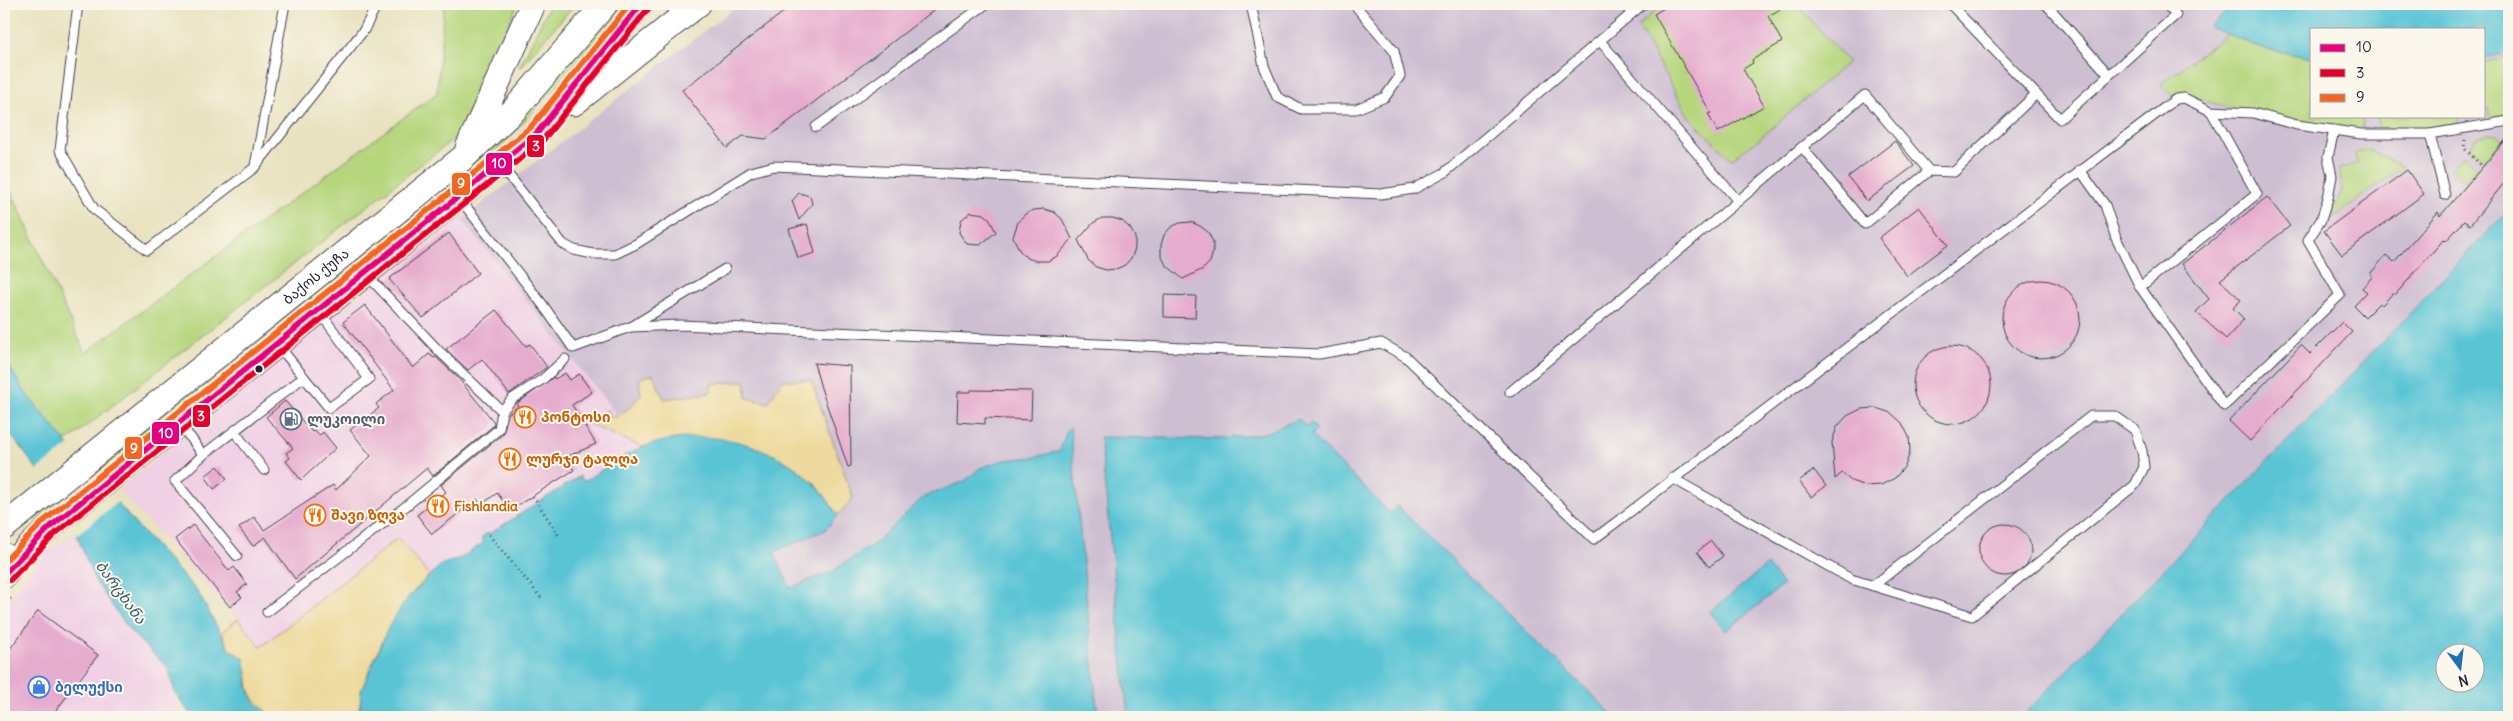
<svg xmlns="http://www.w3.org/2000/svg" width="2513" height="721" viewBox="0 0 2513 721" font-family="Delius,'Noto Sans Georgian',sans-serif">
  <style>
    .built { fill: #f0d0e5 }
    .industrial { fill: #cebed2 }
    .green { fill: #b6d67e; stroke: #6c7c5c }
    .sand { fill: #eeda9e; stroke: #887e6c }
    .water { fill: #5ac4d5; stroke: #3e7388; fill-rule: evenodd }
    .pier { fill: #e9e2c0 }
    .building { fill: #e6acce }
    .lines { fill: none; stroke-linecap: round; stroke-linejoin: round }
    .lane-casing { stroke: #403f4f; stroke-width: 11 }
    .secondary-casing { stroke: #403f4f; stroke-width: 27 }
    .primary-casing { stroke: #403f4f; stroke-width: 29 }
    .path { stroke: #403f4f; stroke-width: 3; stroke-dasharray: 1 4; stroke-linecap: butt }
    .lane { stroke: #fff; stroke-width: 9 }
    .secondary { stroke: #fff; stroke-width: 25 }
    .primary { stroke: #fff; stroke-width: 28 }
    .bus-1-casing { stroke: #fbf7ec; stroke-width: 10 }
    .bus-2-casing { stroke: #fbf7ec; stroke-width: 10 }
    .bus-3-casing { stroke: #fbf7ec; stroke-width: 10 }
    .bus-1 { stroke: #e5007d; stroke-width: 6 }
    .bus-2 { stroke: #e4002b; stroke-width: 6 }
    .bus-3 { stroke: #f26522; stroke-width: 6 }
    .bus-dot { fill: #22223b; stroke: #fbf7ec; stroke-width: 2 }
    .labels { text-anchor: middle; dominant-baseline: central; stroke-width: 4; stroke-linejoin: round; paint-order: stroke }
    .street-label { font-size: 14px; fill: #22223b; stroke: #fbf7ec }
    .food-label { font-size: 14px; font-weight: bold; fill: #c56008; stroke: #fbf7ec; text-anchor: start }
    .service-label { font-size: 14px; font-weight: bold; fill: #4e5e75; stroke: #fbf7ec; text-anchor: start }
    .shop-label { font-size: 14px; font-weight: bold; fill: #366cbe; stroke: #fbf7ec; text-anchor: start }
    .water-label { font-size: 15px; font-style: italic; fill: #365b71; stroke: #fbf7ec }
    .line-badge { stroke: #fbf7ec; stroke-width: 2 }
    .badge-label { font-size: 14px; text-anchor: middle; font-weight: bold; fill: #fff }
  </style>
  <rect width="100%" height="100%" fill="#fbf7ec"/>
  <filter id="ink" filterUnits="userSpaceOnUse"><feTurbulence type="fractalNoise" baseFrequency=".02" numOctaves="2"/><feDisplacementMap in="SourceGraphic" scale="10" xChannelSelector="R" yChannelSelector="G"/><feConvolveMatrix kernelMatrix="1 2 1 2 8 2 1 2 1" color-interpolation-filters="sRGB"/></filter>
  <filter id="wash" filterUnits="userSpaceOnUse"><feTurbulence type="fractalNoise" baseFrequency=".0096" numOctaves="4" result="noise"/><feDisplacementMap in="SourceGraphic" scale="20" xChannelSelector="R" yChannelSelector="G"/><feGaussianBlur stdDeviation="1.12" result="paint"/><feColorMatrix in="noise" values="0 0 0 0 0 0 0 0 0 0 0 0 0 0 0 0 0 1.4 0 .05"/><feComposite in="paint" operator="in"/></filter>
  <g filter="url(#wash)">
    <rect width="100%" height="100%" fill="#e9e2c0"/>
    <g class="built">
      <polygon points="462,219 642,447 584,481 580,477 489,535 487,533 482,536 484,542 463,557 441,565 429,575 398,539 261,647 238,619 119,490 289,347"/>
      <polygon points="76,533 95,581 131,632 168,668 181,717 4,717 4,605 43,555"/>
    </g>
    <polygon class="industrial" points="739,4 2236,4 2209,27 2262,48 2312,58 2312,116 2484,116 2484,58 2509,53 2509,210 2022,717 1615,717 1397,506 1390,513 1311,435 1312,423 1306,427 1299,419 1265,433 1219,439 1100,438 1128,717 1098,717 1070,427 1067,430 1060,451 980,468 965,481 924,497 874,544 831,572 790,588 774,552 825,530 675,439 642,447 462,219"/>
    <g class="green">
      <polygon points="444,4 518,4 456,137 66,442 28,396 4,360 4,176 85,353 437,93"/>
      <polygon points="550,4 575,4 519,68"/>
      <polygon points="618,4 628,4 599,41 486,162 358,265 354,260 583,48"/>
      <polygon points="1663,4 1797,4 1848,62 1756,142 1731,159 1689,117 1638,26"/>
      <polygon points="2227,34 2262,48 2312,58 2312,116 2457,116 2458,124 2409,132 2379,132 2378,117 2363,117 2362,132 2236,111 2192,96 2171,95 2161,84"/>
      <polygon points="2507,58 2509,62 2509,113 2491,118 2489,108 2484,108 2484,62"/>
      <polygon points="2488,134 2496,135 2502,140 2484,160 2469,147 2477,138"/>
      <polygon points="2371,150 2402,167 2330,220 2342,191 2339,169 2357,164 2355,153"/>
      <polygon points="2463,155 2477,168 2466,181 2451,169"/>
      <polygon points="343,269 346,274 37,521 33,517"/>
    </g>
    <g class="sand">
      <polygon points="653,374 664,399 710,393 712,384 745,381 747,398 768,403 782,380 811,380 853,498 838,515 815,483 675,439 642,447 587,423 607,410 613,418 630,408 641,394 639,379"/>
      <path d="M398,538L429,575C402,604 380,643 365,681C360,693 362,706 355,717H271C257,700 247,698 248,673L230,650L222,632L238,619L261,647Z"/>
    </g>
    <g class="water">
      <polygon points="2236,4 2509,4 2509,53 2484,58 2484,29 2312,29 2312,58 2262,48 2209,27"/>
      <path d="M2509,210V717H2022ZM2446,654H2476V684H2446Z"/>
      <path d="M4,360L28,396L66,442L137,526L197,591L230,650L244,658C248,672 245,688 254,701C258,707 266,711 271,717H192L175,692L168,668L131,632L95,581L76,533L37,469L4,426Z"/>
      <polygon points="1299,419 1306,427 1311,423 1317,429 1311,435 1390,513 1397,506 1615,717 1128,717 1100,437 1219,439 1265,433"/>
      <path d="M1070,427L1098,717H355L360,709L361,691L389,626L409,596L441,565L463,557L484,542L482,537L487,533L489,534L580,476L584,481C603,470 623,454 643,447C702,426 768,440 813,482C823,491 830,505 838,515L825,530L774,552L790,588L831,572L874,544L924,497L965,481L980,468L1004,460L1035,457L1060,451L1067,430Z"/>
      <polygon points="1767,565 1783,585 1726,631 1710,612"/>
    </g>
    <polygon class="pier" points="71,444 119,501 75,536 36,471"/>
    <g id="blocks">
      <g class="building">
        <polygon points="794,4 942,4 766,139 743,136 727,148 682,90"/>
        <polygon points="1671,4 1790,4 1768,16 1782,42 1752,60 1753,63 1743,69 1764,106 1718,132 1708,114 1711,113 1654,14"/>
        <polygon points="2509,136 2509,177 2470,225 2464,221 2446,241 2444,239 2395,295 2393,293 2382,305 2379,303 2365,317 2354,306 2367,292 2362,288 2373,276 2370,274 2386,255 2394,262 2438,212 2440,216"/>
        <polygon points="1895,141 1914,166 1867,201 1848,177"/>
        <polygon points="2407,170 2424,194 2342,255 2324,231"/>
        <polygon points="799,193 810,196 812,204 799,220 792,201"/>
        <polygon points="2267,197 2290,226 2220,280 2241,300 2233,308 2244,319 2226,339 2196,312 2209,299 2182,264"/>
        <polygon points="1919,207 1948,245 1907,276 1879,238"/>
        <polygon points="1044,209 1054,212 1062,219 1072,239 1057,256 1048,261 1037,261 1027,258 1020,251 1013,237 1018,222 1025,214 1034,210"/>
        <polygon points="971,212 984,214 989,218 996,232 980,245 967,244 959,233 961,220"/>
        <polygon points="1102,218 1113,218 1122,221 1130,228 1135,237 1135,248 1132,257 1125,265 1116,269 1106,270 1096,267 1088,260 1078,240 1093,223"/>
        <polygon points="1191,222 1200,226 1208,232 1213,242 1213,252 1210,262 1203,269 1183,279 1166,265 1161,255 1161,245 1164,235 1171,227 1180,223"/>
        <polygon points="807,224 815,253 798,258 789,229"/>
        <polygon points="449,233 478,273 423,318 389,279"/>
        <circle cx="2041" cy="319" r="39"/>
        <polygon points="1164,295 1196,296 1195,318 1164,317"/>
        <polygon points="365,305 413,368 429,354 434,358 436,357 458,378 494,422 493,426 433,476 427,468 295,579 265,537 253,546 239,528 254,517 264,530 333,485 336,490 371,456 350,430 379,408 376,404 394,390 343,322"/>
        <polygon points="496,310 526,346 530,344 547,367 509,394 482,359 468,370 446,349"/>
        <polygon points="2342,322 2352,332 2250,441 2229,421 2301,345 2310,354"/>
        <circle cx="1952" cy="385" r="39"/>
        <polygon points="814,363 850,366 851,466 848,467 821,388"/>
        <polygon points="565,373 570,380 579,374 592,392 572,405 596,444 564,458 574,470 510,510 497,493 481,505 477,499 432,534 417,515 446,492 441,485 503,434 508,414 518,406 516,404 554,377 555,379"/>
        <polygon points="971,390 1032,391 1031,420 985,418 985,424 957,422 958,392 971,392"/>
        <polygon points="285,401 312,432 314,430 320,435 323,432 336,448 301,480 286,461 290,458 286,453 293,448 266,417"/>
        <polygon points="1876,408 1891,413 1902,423 1909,437 1910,452 1905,466 1895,478 1881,485 1866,486 1851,481 1842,473 1835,479 1832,442 1837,427 1847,416 1861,409"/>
        <polygon points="218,466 227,479 214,489 205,476"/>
        <polygon points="1814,470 1826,486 1811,497 1799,481"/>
        <circle cx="2005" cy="550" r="26"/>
        <polygon points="193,525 229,571 234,567 247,584 237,592 242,597 230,607 175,539"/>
        <polygon points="1711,541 1723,556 1709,567 1697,552"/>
        <polygon points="38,611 98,655 51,717 4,717 4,657"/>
      </g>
    </g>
  </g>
  <g filter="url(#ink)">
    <use href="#blocks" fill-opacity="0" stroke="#403f4f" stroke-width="1"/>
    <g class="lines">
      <g class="lane-casing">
        <g id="lane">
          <polyline points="78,4 60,150 94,209 147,250 254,168 364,30 377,4"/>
          <polyline points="1251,4 1264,66 1277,97 1301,109 1356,109 1385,97 1400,76 1394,51 1354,4"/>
          <polyline points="1950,4 2060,119 2176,15 2166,4"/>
          <polyline points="2046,4 2108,74"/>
          <polyline points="1600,41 1738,201 1802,147"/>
          <polyline points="816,127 986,4"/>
          <polyline points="2430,134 2445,195"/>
          <polyline points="255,166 285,4"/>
          <polyline points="495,170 510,177 563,244 574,250 593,254 615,254 636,244 751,172 774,166 1381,194 1414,189 1444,173 1643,4"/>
          <polyline points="2080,170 2105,205 2116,238 2140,287 2224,406 2340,295 2308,240 2321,220 2328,198 2332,176 2328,157 2334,130"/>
          <polyline points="1929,171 1865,95 1802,147 1865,224 1929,171 1954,172 2036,94"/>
          <polyline points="460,199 543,305 573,348 630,327 680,325 1319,354 1381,343 1406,357 1594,539 2176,99 2184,98 2211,111 2253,113 2297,125 2361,134 2430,134 2509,121"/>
          <polyline points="366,274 439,351 502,411 512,399 543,379 565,359"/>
          <polyline points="2140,287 2257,194 2211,111"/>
          <polyline points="631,327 725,269"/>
          <polyline points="278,345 329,408 369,379 319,311"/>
          <polyline points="1510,392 1738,201"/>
          <polyline points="178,425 191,438 203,455 304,377"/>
          <polyline points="234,431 264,470"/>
          <polyline points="203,455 175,481 237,556"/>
          <polyline points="1672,478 1851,579 1972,616 2135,485 2144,467 2142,451 2135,430 2115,416 2091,416 1873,586"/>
          <polyline points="267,612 406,506 499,429 502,411"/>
        </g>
      </g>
      <g class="secondary-casing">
        <g id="secondary">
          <polyline points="574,103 698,4"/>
          <polyline points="468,148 533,4"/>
          <path id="s1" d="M4,527L464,157L514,110L605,4"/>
          <polyline points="9,567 50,527 366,273 537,133 641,4"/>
        </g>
      </g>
      <g class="primary-casing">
        <polyline id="primary" points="4,557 9,567 4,574"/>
      </g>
      <g class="path">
        <polyline points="2465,140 2464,148 2483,167"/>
        <polyline points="533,496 559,536"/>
        <polyline points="489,535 543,600"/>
        <polyline points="4,607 12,596"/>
      </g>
      <use href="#lane" class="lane"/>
      <use href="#secondary" class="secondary"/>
      <use href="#primary" class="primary"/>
      <g class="bus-1-casing">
        <polyline id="bus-1" points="4,574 50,527 537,133 641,4"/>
      </g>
      <g class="bus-2-casing">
        <polyline id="bus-2" points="10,580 56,533 543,140 648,9"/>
      </g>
      <g class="bus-3-casing">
        <polyline id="bus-3" points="4,562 45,520 531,127 630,4"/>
      </g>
      <use href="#bus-1" class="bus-1"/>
      <use href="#bus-2" class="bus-2"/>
      <use href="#bus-3" class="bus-3"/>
    </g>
  </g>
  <defs>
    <g id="restaurant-ring" transform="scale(1.125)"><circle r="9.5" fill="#fbf7ec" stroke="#e8710a" stroke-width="1.5"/><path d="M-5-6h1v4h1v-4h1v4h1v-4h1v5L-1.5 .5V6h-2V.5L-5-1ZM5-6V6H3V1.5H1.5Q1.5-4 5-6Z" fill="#e8710a"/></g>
    <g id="fuel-ring" transform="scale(1.125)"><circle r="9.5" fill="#fbf7ec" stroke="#5c6f8a" stroke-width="1.5"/><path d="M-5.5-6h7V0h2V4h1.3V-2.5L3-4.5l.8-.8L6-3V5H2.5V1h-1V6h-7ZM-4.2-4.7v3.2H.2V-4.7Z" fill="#5c6f8a"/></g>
    <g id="shop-ring" transform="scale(1.125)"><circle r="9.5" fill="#fbf7ec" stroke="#3f7fe0" stroke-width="1.5"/><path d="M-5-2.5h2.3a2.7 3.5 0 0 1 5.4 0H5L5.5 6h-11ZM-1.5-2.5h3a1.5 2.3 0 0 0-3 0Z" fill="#3f7fe0"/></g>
  </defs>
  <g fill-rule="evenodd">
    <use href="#restaurant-ring" x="525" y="417"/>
    <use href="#fuel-ring" x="291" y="419"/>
    <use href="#restaurant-ring" x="510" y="459"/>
    <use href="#restaurant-ring" x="438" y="506"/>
    <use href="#restaurant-ring" x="315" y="515"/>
    <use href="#shop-ring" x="39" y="687"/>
  </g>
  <circle class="bus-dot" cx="259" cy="369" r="4.5"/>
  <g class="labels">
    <g class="street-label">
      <text stroke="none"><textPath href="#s1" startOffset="400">ბაქოს ქუჩა</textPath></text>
    </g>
    <g class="food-label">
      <text x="541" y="417">პონტოსი</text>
      <text x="526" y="459">ლურჯი ტალღა</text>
      <text x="454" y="506">Fishlandia</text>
      <text x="331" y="515">შავი ზღვა</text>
    </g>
    <g class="service-label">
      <text x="307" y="419">ლუკოილი</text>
    </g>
    <g class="shop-label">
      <text x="55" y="687">ბელუქსი</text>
    </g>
    <g class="water-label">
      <text transform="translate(121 592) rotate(54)">ბარცხანა</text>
    </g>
  </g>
  <g class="line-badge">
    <rect x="526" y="134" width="19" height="24" rx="5" fill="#e4002b"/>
    <rect x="485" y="152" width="28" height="24" rx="5" fill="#e5007d"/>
    <rect x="451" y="172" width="20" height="24" rx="5" fill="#f26522"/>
    <rect x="192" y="404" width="19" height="24" rx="5" fill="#e4002b"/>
    <rect x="151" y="421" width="29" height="24" rx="5" fill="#e5007d"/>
    <rect x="124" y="436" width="19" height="24" rx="5" fill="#f26522"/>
  </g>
  <g class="badge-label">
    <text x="536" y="151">3</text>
    <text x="499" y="168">10</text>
    <text x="461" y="188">9</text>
    <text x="201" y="421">3</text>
    <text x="166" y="438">10</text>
    <text x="134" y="453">9</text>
  </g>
  <rect width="2513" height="721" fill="none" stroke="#fbf7ec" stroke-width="20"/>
  <rect x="2310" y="28" width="175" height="90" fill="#fbf7ec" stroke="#a4a2a5"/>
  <rect x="2320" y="44" width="25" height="8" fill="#e5007d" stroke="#a4a2a5"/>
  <text x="2356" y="52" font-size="15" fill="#22223b">10</text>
  <rect x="2320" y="69" width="25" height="8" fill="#e4002b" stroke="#a4a2a5"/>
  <text x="2356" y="78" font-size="15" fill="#22223b">3</text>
  <rect x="2320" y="94" width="25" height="8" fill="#f26522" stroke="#a4a2a5"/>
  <text x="2356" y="102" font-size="15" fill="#22223b">9</text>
  <g transform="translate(2460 668) rotate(165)"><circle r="24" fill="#fbf7ec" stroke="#a4a2a5"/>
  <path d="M0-4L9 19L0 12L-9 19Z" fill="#1f6fb2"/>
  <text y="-8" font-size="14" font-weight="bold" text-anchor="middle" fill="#22223b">N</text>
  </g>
</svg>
